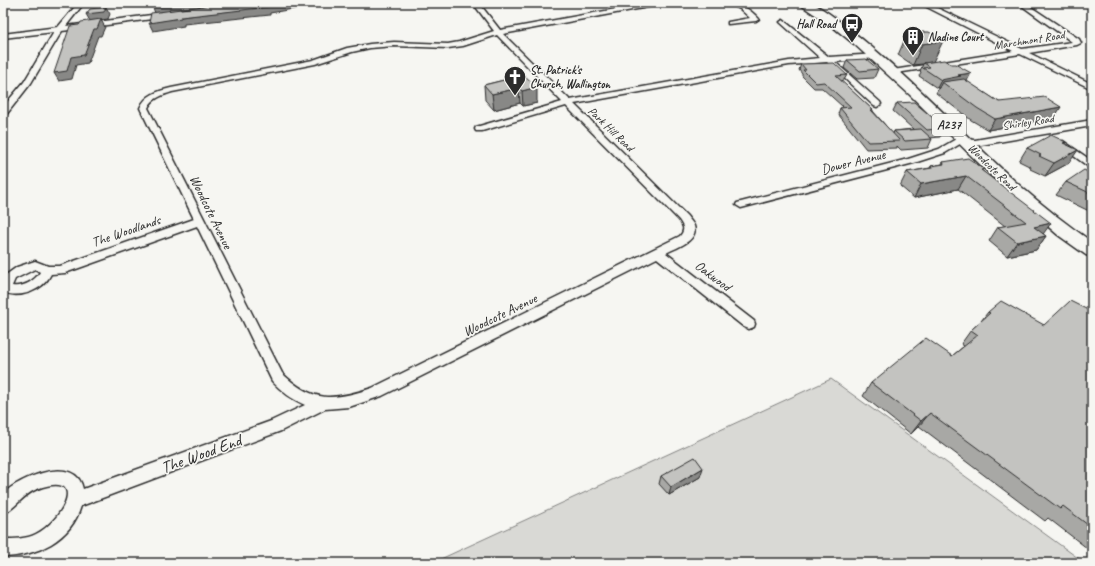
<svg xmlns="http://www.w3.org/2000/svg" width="1095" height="566" viewBox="0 0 1095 566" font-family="Caveat,sans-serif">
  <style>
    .green { fill: #d9d9d5; stroke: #828280 }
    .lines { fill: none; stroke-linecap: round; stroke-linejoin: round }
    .minor-casing { stroke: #2b2b2b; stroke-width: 3 }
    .primary-casing { stroke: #2b2b2b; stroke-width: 3 }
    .minor { fill: #f6f6f2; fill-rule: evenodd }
    .primary { fill: #f6f6f2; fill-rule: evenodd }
    .wall { fill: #a8a8a5; stroke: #2b2b2b }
    .shaded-wall { fill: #888886; stroke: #2b2b2b }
    .building { fill: #c3c3c0; stroke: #2b2b2b }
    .labels { text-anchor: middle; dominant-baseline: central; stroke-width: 3.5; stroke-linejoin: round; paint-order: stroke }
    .far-poi-label { font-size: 12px; font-weight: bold; fill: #2b2b2b; stroke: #f6f6f2; text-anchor: start }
    .far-street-label { font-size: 12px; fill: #2b2b2b; stroke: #f6f6f2 }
    .shield { fill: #f6f6f2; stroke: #686867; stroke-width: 1 }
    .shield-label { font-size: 13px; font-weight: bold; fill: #2b2b2b }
    .street-label { font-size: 14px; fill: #2b2b2b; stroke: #f6f6f2 }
    .near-street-label { font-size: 17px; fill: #2b2b2b; stroke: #f6f6f2 }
  </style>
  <rect width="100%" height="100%" fill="#f6f6f2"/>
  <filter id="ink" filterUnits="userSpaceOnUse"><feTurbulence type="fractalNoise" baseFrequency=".025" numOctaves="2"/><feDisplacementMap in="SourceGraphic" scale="8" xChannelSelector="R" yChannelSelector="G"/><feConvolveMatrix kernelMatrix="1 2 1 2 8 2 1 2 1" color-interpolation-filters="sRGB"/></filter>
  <g filter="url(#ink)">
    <polygon class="green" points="831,379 1085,563 432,563"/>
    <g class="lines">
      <g class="minor-casing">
        <g id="minor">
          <polygon points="78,3 84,3 66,26 167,13 170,15 167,17 62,31 31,83 6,115 3,116 3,107 24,82 54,32 3,38 3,34 58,27"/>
          <path d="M473,3H479L500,30L649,3H662L659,5L503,34L570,100L789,61L820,58L781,23L780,22L783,20L829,57L878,54V58H875L835,62L880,102L881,104L877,107L874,106L827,62L789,65L574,104L687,216C689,219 693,223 694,226C699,241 675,248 666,253L754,321L755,324L754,327L749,329L744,327L657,258L382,396L349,407L325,409L281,431L81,506C71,540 37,556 3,557V539C14,539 26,539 36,534C63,521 89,470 37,489C22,495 15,509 3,514V494C19,478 76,453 83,489L271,421L305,405C292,399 282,392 272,381L197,226L65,273L51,274C43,291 19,299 3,292V277L17,267L35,261L48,266H60L194,219L140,108C145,95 158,91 171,88L313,60L347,48L370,44L394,42L448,44L459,42L494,31ZM497,35L562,102L476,127L475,129L476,131H482L566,106L679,220C684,227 685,230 680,236L372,388C333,401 313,403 282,373L148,108C152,98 163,95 172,92L315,64L352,52L370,48L394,46L448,48L463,46ZM35,269L40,272C35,281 22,288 12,286L15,279Z"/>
          <path d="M727,3C740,3 750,9 759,19L756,21L728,24V22L750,18L740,9Z"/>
          <polygon points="919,3 927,3 1022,49 1072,42 1018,3 1025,3 1079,39 1081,43 1077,45 1029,53 1092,84 1092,89 1020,54 890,74 889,72 893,70 1013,51"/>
          <polygon points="1092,120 1092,126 975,146 960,144 945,153 914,163 741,208 736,205 737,203 908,159 939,149 956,139 975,140"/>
          <polygon points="1063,141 1092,161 1092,168 1089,167 1060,146 1058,144"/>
        </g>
      </g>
      <g class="primary-casing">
        <path id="primary" d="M798,3C802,3 806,2 810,3C821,6 839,21 848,28C909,75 961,132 1018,184C1042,205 1066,224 1092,242V257L1086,255L1058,235L1007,191L910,95L854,44L833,27Z"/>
      </g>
      <use href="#minor" class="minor"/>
      <use href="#primary" class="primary"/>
    </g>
    <g class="wall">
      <polygon points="925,32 933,61 966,81 999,102 1054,118 988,130 971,120 936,93 939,88 937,88 919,76 921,72 920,71 923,64 913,65 898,55 907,34"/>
      <polygon points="847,60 878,69 874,78 857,79 844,68"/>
      <polygon points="801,64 847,75 844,80 841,81 873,110 873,111 893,134 894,131 913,129 893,111 897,103 945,128 940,137 930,138 932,139 928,148 901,150 897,146 897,148 866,149 838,114 840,108 843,107 822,88 814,88 802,76 802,74 799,70"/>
      <polygon points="524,75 537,103 523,106 520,103 494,110 485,100 484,85"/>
      <polygon points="1066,142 1065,144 1069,163 1045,176 1030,169 1031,167 1019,161 1027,148"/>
      <polygon points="943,162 983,171 1043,234 1046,236 1036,250 1007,256 989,241 998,227 1005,226 958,189 914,198 900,186 907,172 930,168 931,166 942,164"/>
      <polygon points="1092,174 1092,216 1088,214 1089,211 1056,195 1066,182"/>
      <polygon points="988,312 1044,325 1092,312 1092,552 1048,518 1045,521 919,426 911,434 863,396 871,383 952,356 964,346 961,344 971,330 981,321"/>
      <polygon points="661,476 700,477 669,495 659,484"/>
    </g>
    <g class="shaded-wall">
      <polygon points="171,3 234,3 155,13 152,5"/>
      <polygon points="284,3 311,3 299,5 299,8 270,13 270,15 184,24 184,26 153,31 149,23 181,17 268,6"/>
      <polygon points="106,7 110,14 108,19 101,20 105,27 101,36 98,36 88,63 76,65 72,79 59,81 54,73 71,57 90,21 86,14"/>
      <polygon points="943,41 933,62 924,63 923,64 913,65 922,44"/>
      <polygon points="971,73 967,81 942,82 939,88 937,88 941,80 958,75"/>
      <polygon points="537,87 537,103 523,106 522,91"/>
      <polygon points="519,88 520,103 494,110 492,94"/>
      <polygon points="1061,107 1054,118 988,130 995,119"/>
      <polygon points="1078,150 1069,163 1045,176 1054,163"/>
      <polygon points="966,176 958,189 914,198 921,184"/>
      <polygon points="1051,223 1041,237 1034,227"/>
      <polygon points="1046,236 1036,250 1007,256 1017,242"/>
      <polygon points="930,413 919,426 911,434 921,421"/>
      <polygon points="703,468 700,477 669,495 671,487"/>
    </g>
    <g class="building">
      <polygon points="152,3 171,3 152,5"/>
      <polygon points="226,3 284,3 268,6 268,7 181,17 181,18 149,23 151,13"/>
      <polygon points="106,7 104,12 86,14 90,9"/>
      <polygon points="101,19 97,29 94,29 84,55 71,57 67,71 54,73 70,26 79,25 81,22"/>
      <polygon points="925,32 929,32 943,41 922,44 907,34"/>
      <polygon points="866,59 878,69 860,71 847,60"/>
      <polygon points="944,60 951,64 955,64 971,73 958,75 961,76 941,80 923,68 930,67 924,63"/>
      <polygon points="834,63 847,75 836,76 873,110 871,110 900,141 868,142 840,108 851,107 824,82 816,83 803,70 806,70 801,64"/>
      <polygon points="524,75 537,87 522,91 519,88 492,94 484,85"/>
      <polygon points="964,79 999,102 1045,97 1061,107 995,119 977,108 942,82"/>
      <polygon points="914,102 945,128 927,130 897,103"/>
      <polygon points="921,129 932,139 905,141 894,131"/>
      <polygon points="1051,135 1066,142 1063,143 1078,150 1054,163 1039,156 1041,155 1027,148"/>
      <polygon points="968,158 984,169 981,170 1051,223 1034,227 1046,236 1017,242 998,227 1026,222 966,176 921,184 907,172 932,168 931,166 944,164 943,162"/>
      <polygon points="1084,170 1092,174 1092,194 1066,182"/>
      <polygon points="1001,301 1044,325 1070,301 1092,312 1092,528 1063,506 1060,509 930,413 921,421 871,383 926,338 952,356 978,335 971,330 990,313 988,312"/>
      <polygon points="695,457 703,468 671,487 661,476"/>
    </g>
  </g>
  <defs>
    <g id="bus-pin" transform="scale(1.15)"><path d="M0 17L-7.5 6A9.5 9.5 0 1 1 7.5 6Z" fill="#2b2b2b" stroke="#f6f6f2"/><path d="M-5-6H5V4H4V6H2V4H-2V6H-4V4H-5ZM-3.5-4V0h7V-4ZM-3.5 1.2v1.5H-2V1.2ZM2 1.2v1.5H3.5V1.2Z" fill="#fff"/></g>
    <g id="building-pin" transform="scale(1.15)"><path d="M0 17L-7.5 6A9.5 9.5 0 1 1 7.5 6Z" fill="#2b2b2b" stroke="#f6f6f2"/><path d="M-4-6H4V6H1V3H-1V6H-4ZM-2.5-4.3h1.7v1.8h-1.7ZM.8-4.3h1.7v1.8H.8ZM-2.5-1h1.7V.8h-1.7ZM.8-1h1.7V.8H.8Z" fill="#fff"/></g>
    <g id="church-pin" transform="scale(1.15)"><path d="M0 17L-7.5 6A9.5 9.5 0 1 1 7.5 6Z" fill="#2b2b2b" stroke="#f6f6f2"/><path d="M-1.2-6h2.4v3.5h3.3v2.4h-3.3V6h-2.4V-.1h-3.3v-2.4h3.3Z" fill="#fff"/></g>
  </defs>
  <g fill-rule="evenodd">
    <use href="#bus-pin" x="852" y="24"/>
    <use href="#building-pin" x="913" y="37"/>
    <use href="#church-pin" x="515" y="77"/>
  </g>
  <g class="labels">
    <g class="far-poi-label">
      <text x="836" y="24" text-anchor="end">Hall Road</text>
      <text x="928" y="37">Nadine Court</text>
      <text x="530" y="70">St. Patrick's<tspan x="530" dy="14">Church, Wallington</tspan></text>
    </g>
    <g class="far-street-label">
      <text transform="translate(1029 40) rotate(-9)">Marchmont Road</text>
      <text transform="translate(1028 122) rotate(-9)">Shirley Road</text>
      <text transform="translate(611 129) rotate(44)">Park Hill Road</text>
      <text transform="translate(992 167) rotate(44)">Woodcote Road</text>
    </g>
    <rect class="shield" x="932" y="114" width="34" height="22" rx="3"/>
    <g class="shield-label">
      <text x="949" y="125">A237</text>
    </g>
    <g class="street-label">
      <text transform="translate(853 162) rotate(-14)">Dower Avenue</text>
      <text transform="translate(211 212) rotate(64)">Woodcote Avenue</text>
      <text transform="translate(126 231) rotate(-19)">The Woodlands</text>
      <text transform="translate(713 276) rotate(37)">Oakwood</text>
      <text transform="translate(500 315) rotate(-26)">Woodcote Avenue</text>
    </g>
    <g class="near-street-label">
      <text transform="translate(201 454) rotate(-20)">The Wood End</text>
    </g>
  </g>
  <rect width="1095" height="566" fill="none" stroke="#f6f6f2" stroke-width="16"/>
  <rect x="8" y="8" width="1079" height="550" fill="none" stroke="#2b2b2b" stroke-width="1.5" filter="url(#ink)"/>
</svg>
